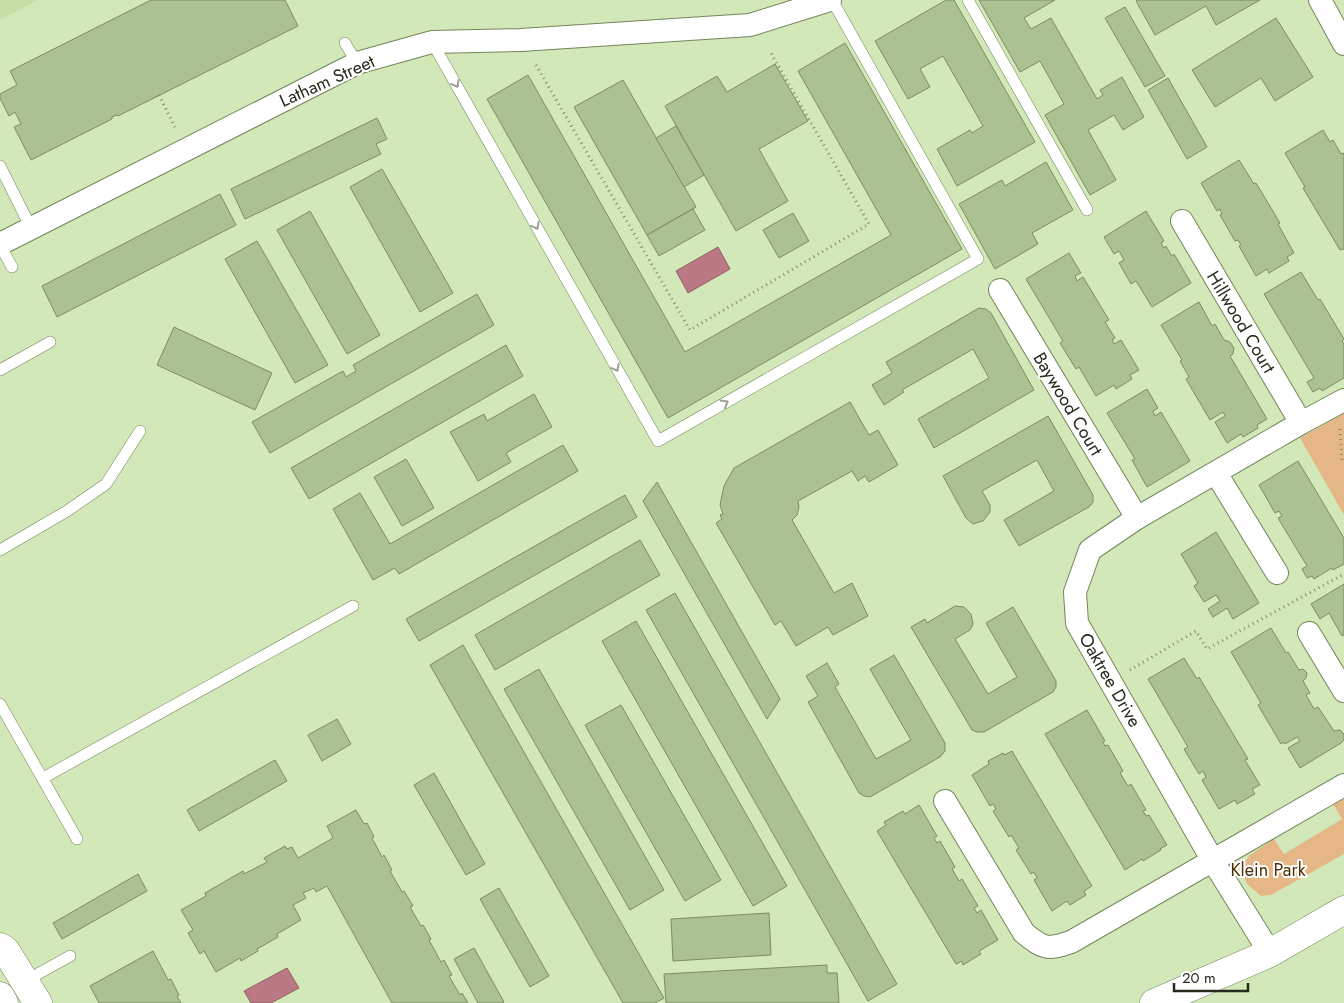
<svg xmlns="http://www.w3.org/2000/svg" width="1344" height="1003" viewBox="0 0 1344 1003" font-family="Jost,sans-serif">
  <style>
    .built { fill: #c6dfa7 }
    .green { fill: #e5b787 }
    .water { fill: #bb7885; stroke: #8e6265 }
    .building { fill: #acc192; stroke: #798d61 }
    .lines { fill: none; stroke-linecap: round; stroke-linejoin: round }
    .service-casing { stroke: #73865a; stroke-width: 12 }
    .minor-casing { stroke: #73865a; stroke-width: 24 }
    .secondary-casing { stroke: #73865a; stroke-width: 29 }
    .path { stroke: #7d8c6a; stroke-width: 3; stroke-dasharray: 1 4; stroke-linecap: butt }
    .service { stroke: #fff; stroke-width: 11 }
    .minor { stroke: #fff; stroke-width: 22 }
    .secondary { stroke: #fff; stroke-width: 28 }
    .oneway { stroke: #9da098 }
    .labels { text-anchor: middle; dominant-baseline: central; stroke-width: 4; stroke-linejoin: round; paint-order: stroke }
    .street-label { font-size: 18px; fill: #252d1a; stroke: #fff }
    .park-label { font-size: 18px; fill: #4d2f05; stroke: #fff }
  </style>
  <rect width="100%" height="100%" fill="#d2e8b8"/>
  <polygon class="built" points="0,0 38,0 0,20"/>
  <g class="green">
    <polygon points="1344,413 1344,515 1300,438"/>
    <polygon points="1344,797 1344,854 1271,895 1261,896 1247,884 1241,867 1250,855 1274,839 1284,854 1342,819 1333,804"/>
  </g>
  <g class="water">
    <polygon points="718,247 730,269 688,293 676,271"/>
    <polygon points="287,968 299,988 271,1003 251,1003 244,991"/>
  </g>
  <g class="building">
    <polygon points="151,0 285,0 298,26 118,116 117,115 112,117 112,119 31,160 14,127 21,124 15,112 9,116 0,98 0,94 17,85 10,71"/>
    <polygon points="946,0 954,0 1035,142 957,186 937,149 970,130 972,133 983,126 943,56 920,69 930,87 908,99 875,41"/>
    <polygon points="979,0 1055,0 1024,18 1031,29 1051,18 1097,99 1103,95 1100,90 1122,77 1144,117 1123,130 1114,115 1088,130 1116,180 1090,195 1045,115 1064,104 1040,61 1020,72"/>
    <polygon points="1138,0 1260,0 1216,25 1206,6 1155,35 1136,1"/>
    <polygon points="1125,7 1165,76 1145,87 1105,18"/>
    <polygon points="1276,18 1313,77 1275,101 1261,78 1215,107 1192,70"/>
    <polygon points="845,43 962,249 668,418 487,99 528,75 685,352 891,235 798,71"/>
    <polygon points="775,64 808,121 759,149 788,201 736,231 665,106 717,76 727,92"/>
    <polygon points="1168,78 1207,147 1187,159 1148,90"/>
    <polygon points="623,80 696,207 647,235 574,107"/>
    <polygon points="377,118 387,139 376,144 381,154 245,219 231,189"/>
    <polygon points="676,126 704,175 684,187 656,138"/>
    <polygon points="1323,130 1330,142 1333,140 1341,154 1344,153 1344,249 1340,250 1303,188 1305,187 1285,153"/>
    <polygon points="1239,160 1254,184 1256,183 1280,223 1278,224 1294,253 1287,257 1289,261 1269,273 1267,269 1256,276 1239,246 1241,245 1238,240 1235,241 1220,215 1222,214 1220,209 1217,211 1201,183"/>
    <polygon points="1046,162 1073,210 1032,233 1038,244 995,269 959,204 1002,180 1005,186"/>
    <polygon points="382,169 453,293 420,312 350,187"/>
    <polygon points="220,194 236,225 57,317 42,286"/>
    <polygon points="693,209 705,230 659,256 647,235"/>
    <polygon points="310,211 380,335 347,354 277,230"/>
    <polygon points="1146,211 1164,241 1161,243 1164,248 1166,246 1172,256 1174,254 1191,283 1152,307 1136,281 1131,284 1119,263 1124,260 1119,251 1114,254 1104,237"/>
    <polygon points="793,213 809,241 779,258 763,230"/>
    <polygon points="257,241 328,365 295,383 225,259"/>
    <polygon points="1069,253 1081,273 1075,276 1077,281 1083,277 1109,320 1105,322 1115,338 1112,340 1114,344 1121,340 1139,370 1130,375 1132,379 1116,389 1114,385 1096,396 1079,367 1076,369 1060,343 1063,341 1026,279"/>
    <polygon points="1301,272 1318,300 1320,299 1344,339 1342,341 1344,344 1344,378 1322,391 1320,388 1313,392 1307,382 1314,378 1264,294"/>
    <polygon points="477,294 494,325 270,453 252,422 343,371 346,377 356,371 353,365"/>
    <polygon points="1199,302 1212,326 1215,324 1224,340 1230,342 1234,348 1233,354 1230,356 1267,419 1257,425 1258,428 1243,437 1241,434 1227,443 1215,422 1225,416 1223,412 1210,420 1186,379 1189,377 1180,361 1182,360 1161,325"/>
    <polygon points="979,308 986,309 991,313 1034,390 934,448 918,419 989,378 973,349 902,390 904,392 884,405 872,385 892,373 886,362"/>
    <polygon points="174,327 272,373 255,410 157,365"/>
    <polygon points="506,345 523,376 309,499 291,468"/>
    <polygon points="1147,389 1158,408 1153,411 1155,416 1161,412 1190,461 1147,487 1132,460 1135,459 1107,413"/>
    <polygon points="534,394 552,427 506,453 511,462 478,481 450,432 484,414 487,421"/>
    <polygon points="850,402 869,435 878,430 898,465 869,482 865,476 858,481 852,471 798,501 799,507 797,515 792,520 834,593 852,583 868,616 833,635 828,627 796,646 781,621 775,625 716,523 722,519 720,515 723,514 720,505 724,486 734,468"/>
    <polygon points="1048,416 1093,495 1093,502 1089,507 1019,546 1004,520 1054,491 1037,460 982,491 990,505 990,512 983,521 973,524 966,518 943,476"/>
    <polygon points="563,445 578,471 399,574 395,568 373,580 333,509 360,493 390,544"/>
    <polygon points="406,459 434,508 402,526 374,477"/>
    <polygon points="1298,461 1344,538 1344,564 1333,570 1332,568 1314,579 1312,576 1307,578 1302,569 1307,566 1278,518 1282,516 1279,511 1275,513 1259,485"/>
    <polygon points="657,482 780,699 767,719 643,501"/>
    <polygon points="625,495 637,517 419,641 406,619"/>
    <polygon points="1216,532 1259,603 1233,619 1227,608 1213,617 1208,609 1220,601 1216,595 1204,602 1194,586 1198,583 1181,554"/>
    <polygon points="640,540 660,575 495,670 475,635"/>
    <polygon points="1344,584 1344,635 1342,636 1329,613 1320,619 1311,604"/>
    <polygon points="675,593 897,984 868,1001 646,610"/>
    <polygon points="955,606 964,607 971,614 973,624 970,630 955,639 988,694 1017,677 986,623 1013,607 1056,681 1056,687 1053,692 984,732 977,732 972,730 911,627 925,619 927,623"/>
    <polygon points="636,621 787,886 753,906 602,641"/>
    <polygon points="1271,628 1286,653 1288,652 1299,670 1303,669 1307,673 1306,678 1303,681 1310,693 1306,695 1314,709 1318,707 1334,731 1340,730 1344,734 1344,740 1341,743 1300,768 1288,748 1300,741 1297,737 1285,744 1284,742 1281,744 1258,705 1261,703 1231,652"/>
    <polygon points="463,645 664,998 655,1003 623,1003 430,665"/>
    <polygon points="894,655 945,743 945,751 940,757 870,797 864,796 859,793 808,702 818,696 806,676 827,663 839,684 835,687 876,759 911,740 870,669"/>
    <polygon points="1184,658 1197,679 1199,677 1248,759 1245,760 1260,785 1252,789 1255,794 1237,804 1235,800 1219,809 1202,780 1206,777 1203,771 1199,774 1184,749 1188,747 1148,679"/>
    <polygon points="539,669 664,890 630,910 504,689"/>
    <polygon points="621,705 721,880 685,901 585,725"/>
    <polygon points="1087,710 1105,741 1103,742 1105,746 1108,745 1123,771 1120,773 1128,786 1131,784 1146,810 1143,811 1146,816 1149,815 1167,845 1160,849 1161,850 1143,861 1142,859 1125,870 1045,734"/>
    <polygon points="337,719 351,744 322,761 308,735"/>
    <polygon points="1012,751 1092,886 1084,891 1086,895 1070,905 1067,901 1052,911 1034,880 1037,878 1034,872 1031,874 1016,850 1019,848 1011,835 1009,837 993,811 996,809 993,804 990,806 972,775 989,764 988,761 1003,753 1004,755"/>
    <polygon points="275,760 287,781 199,831 187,810"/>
    <polygon points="434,773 485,864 466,875 414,785"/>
    <polygon points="919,805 937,836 934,838 937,843 940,841 955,867 952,869 959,881 962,879 978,906 974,908 977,913 981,910 998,940 979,951 981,954 963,965 962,961 956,964 877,831 886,825 884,822 903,811 905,814"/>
    <polygon points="356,810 364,824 367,823 374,837 372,838 382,857 384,855 392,870 390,871 402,892 404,891 413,906 410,907 421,926 423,925 431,939 429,940 441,962 444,960 452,975 449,976 460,995 462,993 468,1003 392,1003 327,886 316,892 314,888 303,893 306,898 293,905 301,920 277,934 278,937 257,949 258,951 241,961 240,958 216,972 204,951 200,954 188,933 193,930 181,910 206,896 205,893 243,871 244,874 267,862 264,858 285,846 287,849 292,847 298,858 333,838 327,826"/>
    <polygon points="138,874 147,891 62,939 53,923"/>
    <polygon points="499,888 549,976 530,987 480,899"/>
    <polygon points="769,913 771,955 673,961 671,919"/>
    <polygon points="474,948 504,1002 502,1003 478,1003 454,959"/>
    <polygon points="153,951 168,980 171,979 179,995 177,996 181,1003 99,1003 90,986"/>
    <polygon points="827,965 827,973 837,973 839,1003 666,1003 664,974"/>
  </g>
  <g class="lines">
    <g class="service-casing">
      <g id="service">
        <polyline points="968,0 1087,210"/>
        <polyline points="432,42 658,441 978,259 832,0"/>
        <polyline points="345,43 357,63"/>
        <polyline points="0,166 31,228"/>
        <polyline points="0,245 12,267"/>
        <polyline points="0,370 50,342"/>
        <polyline points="0,550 67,511 106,484 140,431"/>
        <polyline points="0,704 77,839"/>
        <polyline points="43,778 353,606"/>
        <polyline points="25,981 70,956"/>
      </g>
    </g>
    <g class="minor-casing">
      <g id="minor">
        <polyline points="1320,0 1344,44"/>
        <polyline points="1182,221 1301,423"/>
        <polyline points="0,244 357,63 432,42 521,40 750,25 830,0"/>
        <polyline points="1000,290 1137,518"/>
        <polyline points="1216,473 1277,573"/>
        <polyline points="1309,633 1344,691"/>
        <path d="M945,801L1024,933C1044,949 1047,950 1071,942L1344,785"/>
        <polyline points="1270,953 1213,861 1077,623 1075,592 1090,550 1137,518 1301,423 1344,400"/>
      </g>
    </g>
    <g class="secondary-casing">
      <g id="secondary">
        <polyline points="0,947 6,951 38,1003"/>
        <polyline points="0,996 4,1003"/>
        <polyline points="1154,1003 1270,953 1344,910"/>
      </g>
    </g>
    <g class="path">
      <polyline points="536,65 690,330 869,224 771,53"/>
      <polyline points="159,95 175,127"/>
      <polyline points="1340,429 1342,461 1344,463"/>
      <polyline points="1130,670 1196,631 1207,649 1344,574"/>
    </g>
    <use href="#service" class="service"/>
    <use href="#minor" class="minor"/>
    <use href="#secondary" class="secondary"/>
  </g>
  <defs><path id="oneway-chevron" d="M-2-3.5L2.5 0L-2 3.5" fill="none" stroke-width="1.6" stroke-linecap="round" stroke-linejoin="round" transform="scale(1.25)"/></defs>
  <g class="oneway">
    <use href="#oneway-chevron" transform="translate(456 84) rotate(61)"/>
    <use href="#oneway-chevron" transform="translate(536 226) rotate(61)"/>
    <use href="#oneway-chevron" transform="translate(616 368) rotate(61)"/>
    <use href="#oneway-chevron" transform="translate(725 403) rotate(-30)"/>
  </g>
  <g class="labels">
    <g class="street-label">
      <text transform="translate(327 81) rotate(-24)">Latham Street</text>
      <text transform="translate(1241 322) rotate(59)">Hillwood Court</text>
      <text transform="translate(1068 404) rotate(59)">Baywood Court</text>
      <text transform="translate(1110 680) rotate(60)">Oaktree Drive</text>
    </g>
    <g class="park-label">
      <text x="1268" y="870">Klein Park</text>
    </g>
  </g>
  <path d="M1174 983v8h74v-8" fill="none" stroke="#252d1a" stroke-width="2.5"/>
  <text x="1182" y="983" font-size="15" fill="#252d1a" stroke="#ffffff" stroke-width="4" paint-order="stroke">20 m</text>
</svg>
